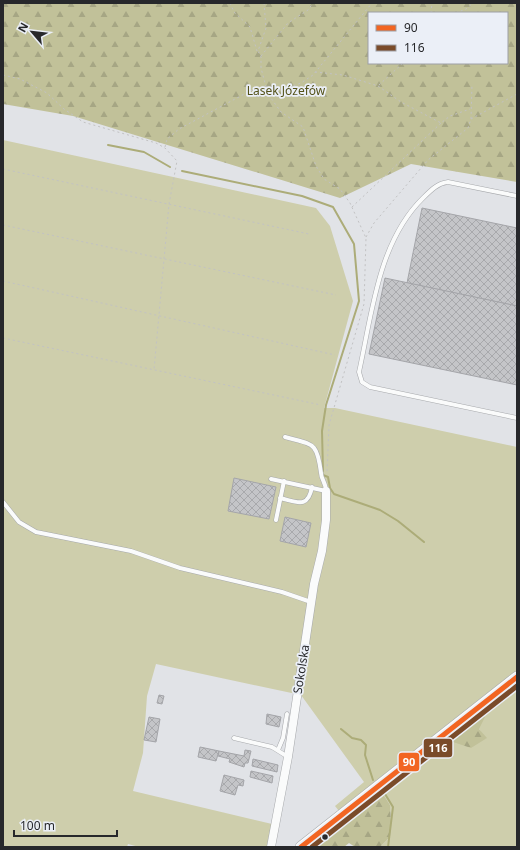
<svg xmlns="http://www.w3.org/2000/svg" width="520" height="850" viewBox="0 0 520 850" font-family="'Noto Sans',sans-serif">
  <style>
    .green { fill: #ceceac }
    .forest { fill: url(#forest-firs); fill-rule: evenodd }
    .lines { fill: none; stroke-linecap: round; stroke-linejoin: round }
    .stream { stroke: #acac78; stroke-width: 2 }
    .building { fill: url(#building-cross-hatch); stroke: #a4a5a9 }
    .lane-casing { stroke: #a7a9ac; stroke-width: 5 }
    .street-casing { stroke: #a7a9ac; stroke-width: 9 }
    .secondary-casing { stroke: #a7a9ac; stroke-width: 12 }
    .path { stroke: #c2c2c3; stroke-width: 1; stroke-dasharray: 2 3; stroke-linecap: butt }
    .lane { stroke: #fafbfb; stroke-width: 4 }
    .street { stroke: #fafbfb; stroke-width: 8 }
    .secondary { stroke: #fafbfb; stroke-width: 11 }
    .bus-1-casing { stroke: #ebeff7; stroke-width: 8 }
    .bus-2-casing { stroke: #ebeff7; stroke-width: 8 }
    .bus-1 { stroke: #f26522; stroke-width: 5 }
    .bus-2 { stroke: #7a4b2a; stroke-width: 5 }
    .bus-dot { fill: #27282b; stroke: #ebeff7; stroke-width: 1.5 }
    .labels { text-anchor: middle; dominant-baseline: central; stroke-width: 3.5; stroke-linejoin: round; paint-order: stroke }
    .park-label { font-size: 12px; fill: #545219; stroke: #ebeff7 }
    .street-label { font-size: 12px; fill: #27282b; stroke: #ebeff7 }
    .line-badge { stroke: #ebeff7; stroke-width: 1.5 }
    .badge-label { font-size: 11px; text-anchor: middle; font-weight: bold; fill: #fff }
  </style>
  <defs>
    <pattern id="forest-firs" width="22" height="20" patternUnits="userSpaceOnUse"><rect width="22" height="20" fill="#c1c199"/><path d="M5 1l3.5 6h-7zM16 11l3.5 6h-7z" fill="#a6a684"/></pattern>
    <pattern id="building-cross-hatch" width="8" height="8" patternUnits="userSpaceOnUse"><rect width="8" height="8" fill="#c4c5c8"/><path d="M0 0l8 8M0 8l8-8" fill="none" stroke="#a8a9ac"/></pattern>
  </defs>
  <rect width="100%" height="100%" fill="#e1e3e7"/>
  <g class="green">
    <polygon points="3,140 316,208 330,226 353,301 324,408 335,408 517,447 517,671 339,811 335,806 364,782 301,695 156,664 147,696 143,753 133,791 272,824 267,847 139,847 128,844 127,847 3,847"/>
    <polygon points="517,681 517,847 380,847 390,837 391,821 390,805 380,789 446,737 486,739 479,729 479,711"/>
  </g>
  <g class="forest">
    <path d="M3,3H517V182L411,164L340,198L73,116L3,104ZM369,13H507V63H369Z"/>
    <polygon points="479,711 485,717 479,729 487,738 471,748 450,741 446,737"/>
    <path d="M380,789L390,805L391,821L390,837L380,847H355L349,843L344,847H308C315,841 322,838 329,832L330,829Z"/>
  </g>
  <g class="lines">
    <g class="stream">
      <polyline points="108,145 144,152 170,167"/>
      <polyline points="182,171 302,196 333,207 354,244 359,301 326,405 322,431 323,471"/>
      <polyline points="323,475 328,477 330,488 334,494 380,510 398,521 424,542"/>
      <polyline points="341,729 352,738 361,740 366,745 365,755 373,780"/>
      <polyline points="382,789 393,807 388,847"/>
    </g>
  </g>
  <g class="building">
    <polygon points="422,208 517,228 517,306 407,283"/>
    <polygon points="385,278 517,306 517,385 369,354"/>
    <polygon points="234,478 276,487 269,519 228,511"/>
    <polygon points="285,517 311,523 306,547 280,541"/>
    <polygon points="159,695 164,696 162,704 157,703"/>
    <polygon points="267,714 281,717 279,727 266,724"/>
    <polygon points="149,717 160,719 156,742 144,740"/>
    <polygon points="200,747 219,751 216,761 198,757"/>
    <polygon points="245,750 251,751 248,763 245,763 244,767 229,762 230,759 218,756 219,751 244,756"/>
    <polygon points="253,759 278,765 277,772 252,766"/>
    <polygon points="251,771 273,776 272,783 250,777"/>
    <polygon points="224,775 244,780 243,786 238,785 235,795 220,791"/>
  </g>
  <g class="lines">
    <g class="lane-casing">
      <g id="lane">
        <path d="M517,196L448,182C438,183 431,190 423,198C378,242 372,314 359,372L362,382L370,387L517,418"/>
        <path d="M271,479L326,491C326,483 321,479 321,473C317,441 313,445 285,437"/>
        <path d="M280,498C297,502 308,509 312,487"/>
        <polyline points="3,502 19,522 36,532 131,551 180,568 282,592 311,602"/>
        <polyline points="276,520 284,481"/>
        <polyline points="234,738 272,747 288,757"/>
        <polyline points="278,750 283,738 287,714"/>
      </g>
    </g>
    <g class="street-casing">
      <polyline id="street" points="271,847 288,757 314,584 322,551 326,520 326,491"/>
    </g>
    <g class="secondary-casing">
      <polyline id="secondary" points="301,847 517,677"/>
    </g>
    <g class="path">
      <polyline points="230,3 234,12 250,27 257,51"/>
      <polyline points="264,3 266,28 258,51 261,57 261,68 268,94 281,112 303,127 316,166 324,179 340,189 350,203 366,238 364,304 329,425 327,473"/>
      <polyline points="431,13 432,3"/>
      <polyline points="456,13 466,9 473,3"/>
      <polyline points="261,56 288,23 308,10 313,3"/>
      <polyline points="315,72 343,75 378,86 401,102 441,123 450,116 470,109"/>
      <polyline points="3,75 20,79 47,93 64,109 83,122 156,143 165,148 177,161 169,204 154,370"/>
      <polyline points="379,85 403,63"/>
      <polyline points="471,119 517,94"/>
      <polyline points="165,147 167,139 179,129 250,91 265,86 281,90 301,83 313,75 372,3"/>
      <polyline points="3,169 309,234"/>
      <polyline points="352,207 441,123"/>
      <polyline points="3,225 336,295"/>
      <polyline points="366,237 374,223 428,160 468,128 471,119 472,84"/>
      <polyline points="3,281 335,355"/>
      <polyline points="3,338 321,405"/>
    </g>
    <use href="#lane" class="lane"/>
    <use href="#street" class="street"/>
    <use href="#secondary" class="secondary"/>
    <g class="bus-1-casing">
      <polyline id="bus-1" points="301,847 517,677"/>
    </g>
    <g class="bus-2-casing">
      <polyline id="bus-2" points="312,847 517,686"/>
    </g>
    <use href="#bus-1" class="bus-1"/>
    <use href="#bus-2" class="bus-2"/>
  </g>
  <circle class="bus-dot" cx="325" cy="837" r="3.5"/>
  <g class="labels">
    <g class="park-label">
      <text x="286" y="90">Lasek Józefów</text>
    </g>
    <g class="street-label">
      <text transform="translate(301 669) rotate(-81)">Sokolska</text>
    </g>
  </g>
  <g class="line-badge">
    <rect x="423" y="738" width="30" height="20" rx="4" fill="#7a4b2a"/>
    <rect x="398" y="752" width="22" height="20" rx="4" fill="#f26522"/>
  </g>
  <g class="badge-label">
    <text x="438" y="752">116</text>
    <text x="409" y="766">90</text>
  </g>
  <rect width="520" height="850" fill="none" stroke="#27282b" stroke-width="8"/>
  <rect x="368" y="12" width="140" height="52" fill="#ebeff7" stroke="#9d9fa5"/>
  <rect x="376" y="25" width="20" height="6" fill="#f26522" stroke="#9d9fa5"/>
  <text x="404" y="32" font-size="12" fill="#27282b">90</text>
  <rect x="376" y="45" width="20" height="6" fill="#7a4b2a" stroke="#9d9fa5"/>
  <text x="404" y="52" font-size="12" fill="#27282b">116</text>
  <g transform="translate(32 32) rotate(298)" stroke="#ebeff7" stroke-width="3" paint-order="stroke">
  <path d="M0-3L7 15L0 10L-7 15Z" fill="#27282b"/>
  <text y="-6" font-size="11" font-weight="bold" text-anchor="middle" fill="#27282b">N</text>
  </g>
  <path d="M14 830v6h103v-6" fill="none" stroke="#27282b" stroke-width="2"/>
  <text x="20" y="830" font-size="12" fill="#27282b" stroke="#ebeff7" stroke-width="3" paint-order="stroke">100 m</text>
</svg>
